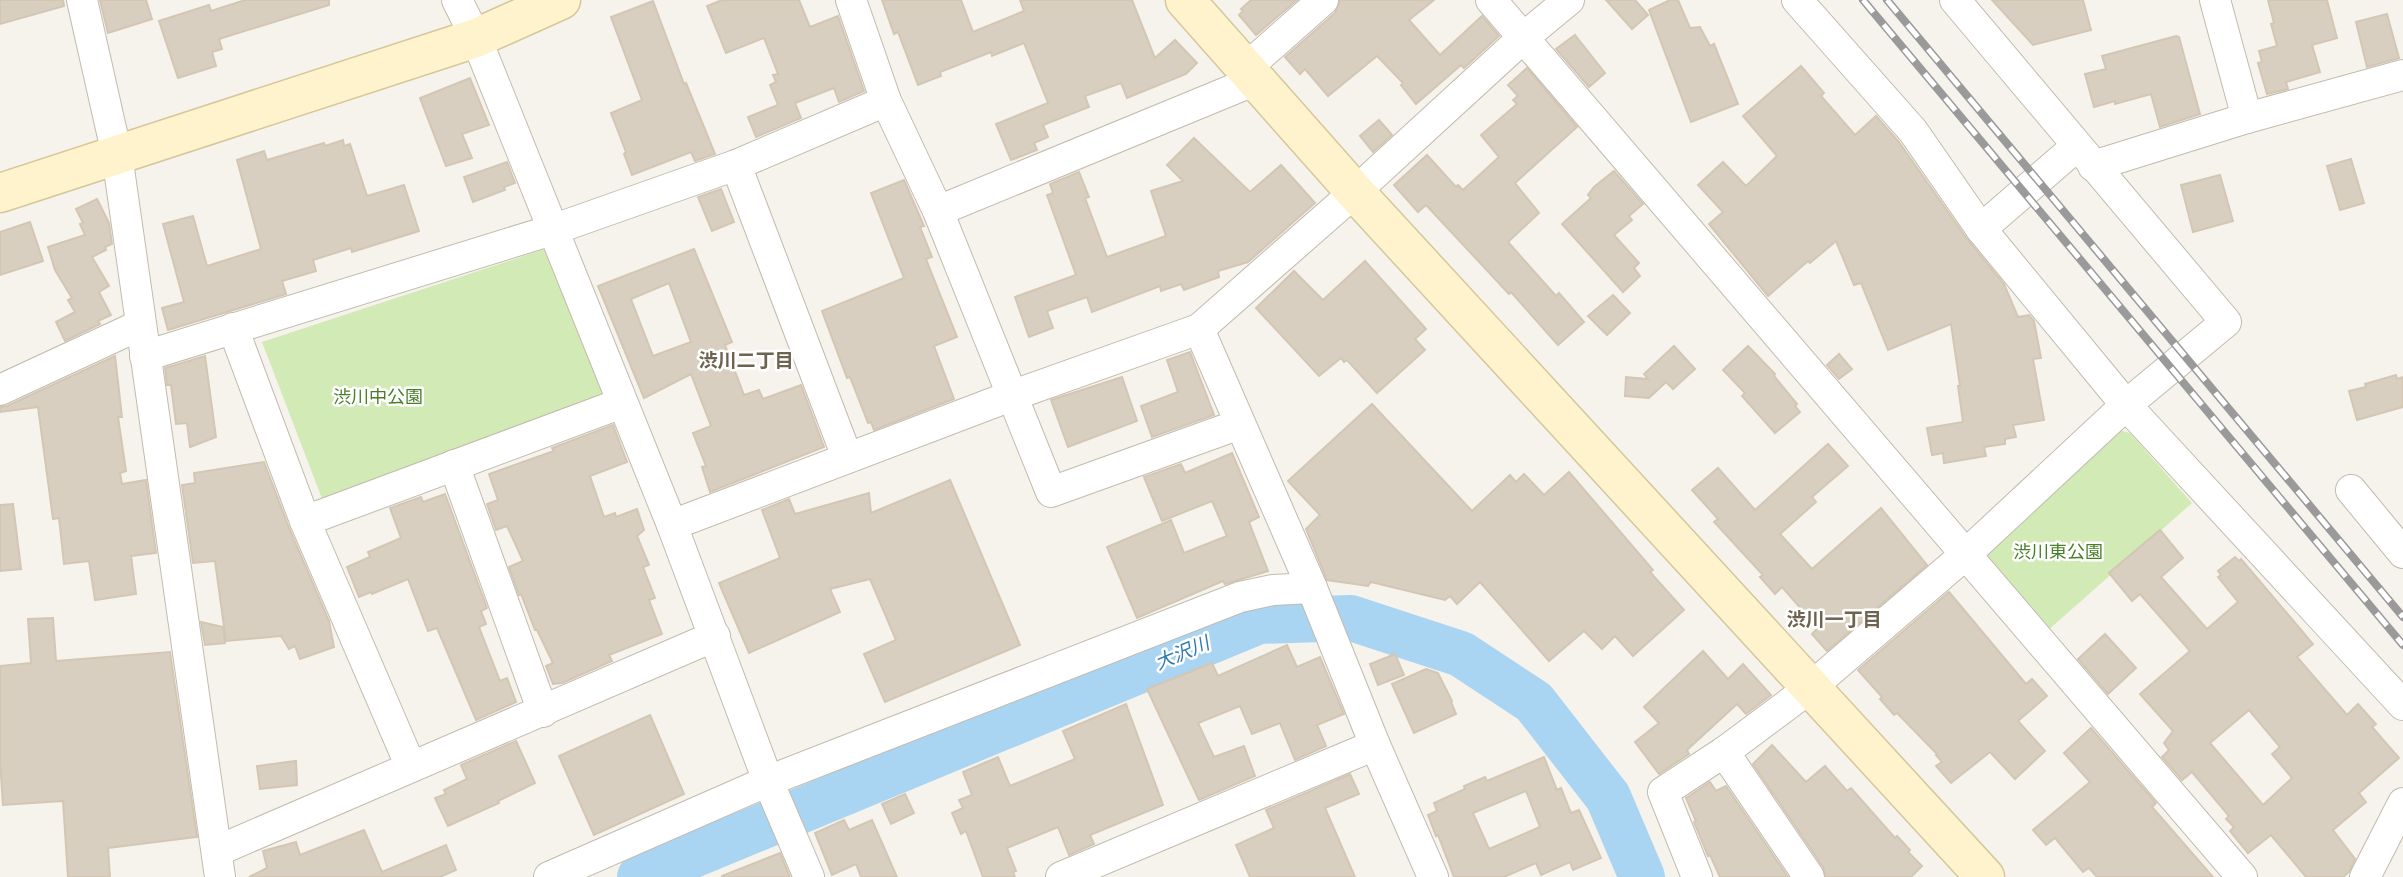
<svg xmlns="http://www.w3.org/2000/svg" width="2403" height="877" viewBox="0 0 2403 877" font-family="'Fira Sans Condensed','Noto Sans JP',sans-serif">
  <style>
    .green { fill: #d2eab5 }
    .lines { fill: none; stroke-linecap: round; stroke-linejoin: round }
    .river { stroke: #a9d4f2; stroke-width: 46 }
    .building { fill: #d8cfc1; stroke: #d3c7b4; stroke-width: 2; fill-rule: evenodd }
    .street-casing { stroke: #c2bbae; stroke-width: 32 }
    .secondary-casing { stroke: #d6c79b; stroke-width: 41 }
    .street { stroke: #fff; stroke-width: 30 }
    .secondary { stroke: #fff3cd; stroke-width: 38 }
    .rail-casing { stroke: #9a9a9a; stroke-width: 8 }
    .rail { stroke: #fff; stroke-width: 5; stroke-dasharray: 16; stroke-linecap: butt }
    .labels { text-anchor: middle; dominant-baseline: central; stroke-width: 5; stroke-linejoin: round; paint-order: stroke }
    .park-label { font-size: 18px; fill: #4a7f2a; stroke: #fff }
    .neighbourhood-label { font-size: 19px; font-weight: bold; fill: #6e6250; stroke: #fff }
    .water-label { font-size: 19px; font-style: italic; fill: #2e7ab2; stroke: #fff }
  </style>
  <rect width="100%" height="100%" fill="#f6f3ec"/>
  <g class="green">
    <polygon points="551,247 613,404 326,509 262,342"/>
    <polygon points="2119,430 2130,433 2192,503 2046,632 1986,563 1986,547"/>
  </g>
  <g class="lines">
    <polyline class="river" points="640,877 1259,621 1351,618 1461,654 1534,702 1608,797 1642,877"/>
  </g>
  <g class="building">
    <polygon points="0,0 63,0 64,6 0,24"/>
    <polygon points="100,0 146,0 152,19 108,33"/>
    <polygon points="245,0 329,0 329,5 219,39 222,49 212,52 216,66 178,78 159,21 209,5 211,11"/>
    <polygon points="722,0 799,0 810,27 838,16 864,91 839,102 834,88 795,103 801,118 756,137 748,117 778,105 770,85 776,82 773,75 778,74 764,38 726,53 707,6"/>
    <polygon points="882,0 961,0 973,32 1024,11 1020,0 1132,0 1155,58 1175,40 1197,63 1186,74 1127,98 1121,83 1085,96 1089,107 1043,125 1048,137 1034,143 1037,150 1011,160 996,124 1048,103 1024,43 992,56 991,52 940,72 941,76 918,85 898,32 894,34"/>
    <polygon points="1251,0 1297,0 1256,35 1239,15 1243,11 1241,9"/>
    <polygon points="1340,0 1434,0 1409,20 1440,55 1482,16 1499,36 1464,68 1461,65 1416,104 1401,85 1403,83 1377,56 1328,96 1305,69 1300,74 1285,57 1335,13"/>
    <polygon points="1606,0 1635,0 1648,15 1632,29"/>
    <polygon points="1670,0 1678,0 1690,28 1700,27 1710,46 1714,44 1738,104 1691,122 1649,10"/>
    <polygon points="1992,0 2083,0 2091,30 2033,45"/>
    <polygon points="2268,0 2327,0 2337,38 2312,45 2320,72 2286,82 2288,89 2267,94 2258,63 2262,62 2259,51 2277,46 2271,24 2274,23"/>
    <polygon points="653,1 684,84 686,83 715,154 695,161 691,152 632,175 624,154 626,152 611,113 642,100 611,17"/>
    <polygon points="2387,14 2399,58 2367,67 2356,22"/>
    <polygon points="1575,35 1605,73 1589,87 1556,49"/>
    <polygon points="2176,36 2179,37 2200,114 2160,127 2151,94 2115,104 2115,101 2094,107 2085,74 2106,69 2102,56"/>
    <polygon points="1801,66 1824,93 1821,96 1855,135 1876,116 1899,142 1967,239 2004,284 2018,317 2029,315 2034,321 2041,358 2033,359 2044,420 2013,425 2016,437 2005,439 2005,444 1984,447 1986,456 1944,463 1943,453 1932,455 1927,428 1963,422 1958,386 1960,386 1951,324 1888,350 1861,283 1854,285 1836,241 1810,263 1808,261 1768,296 1709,224 1723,212 1698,185 1723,162 1746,186 1777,156 1743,116"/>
    <polygon points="1527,68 1577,127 1515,183 1539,213 1508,242 1556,296 1559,293 1584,322 1558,345 1511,292 1509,294 1426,205 1418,212 1394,185 1427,155 1456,187 1458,185 1463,190 1499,157 1481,135 1517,104 1513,100 1518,96 1508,85"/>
    <polygon points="470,78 489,125 462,134 472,158 446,166 420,98"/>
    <polygon points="1379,120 1392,135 1373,152 1360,136"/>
    <polygon points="1194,138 1250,192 1281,165 1315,203 1248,262 1218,271 1219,277 1184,290 1181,284 1161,291 1160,286 1092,312 1087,297 1047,311 1053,328 1029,337 1015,297 1076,275 1047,195 1053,193 1050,184 1079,172 1089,197 1085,198 1107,257 1166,236 1151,191 1183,181 1167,165"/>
    <polygon points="343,140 344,146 350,144 367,196 404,185 419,231 352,252 351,248 313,260 316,271 282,281 286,294 168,330 162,308 184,302 163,224 193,216 207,266 261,249 237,160 264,151 267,160 324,143 325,146"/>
    <polygon points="2351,159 2364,203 2340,210 2327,166"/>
    <polygon points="507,162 515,183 504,187 505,190 473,202 464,177"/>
    <polygon points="1614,171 1643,204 1629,216 1632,220 1614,235 1639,263 1634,268 1640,276 1623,292 1562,224 1591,198 1588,195 1594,187"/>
    <polygon points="2220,175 2233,221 2193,232 2181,185"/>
    <polygon points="904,180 924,226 920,227 932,257 926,259 957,337 934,346 954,399 874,430 871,422 868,423 850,377 847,378 822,311 904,278 871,193"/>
    <polygon points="721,189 734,222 712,231 698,197"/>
    <polygon points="97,199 109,223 112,244 105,247 106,250 92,257 109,286 99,292 111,315 98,321 100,324 65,341 56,322 75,312 68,300 72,298 55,270 48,247 85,235 80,224 83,223 76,209"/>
    <polygon points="30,222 43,261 0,275 0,232"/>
    <path d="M694,249L732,342L725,345L744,395L759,390L763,399L801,385L824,447L710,492L702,467L706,466L693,433L711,426L691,374L644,398L598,286ZM669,283L691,342L653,356L631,299Z"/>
    <polygon points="1365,261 1426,329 1415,339 1425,350 1377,393 1347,360 1344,362 1341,358 1319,376 1256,308 1294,271 1323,300"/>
    <polygon points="1613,295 1630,313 1607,335 1588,316"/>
    <polygon points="1674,346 1695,369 1673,389 1666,382 1649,398 1625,396 1626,377 1648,379 1644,374"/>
    <polygon points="1748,346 1775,374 1774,376 1797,404 1795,406 1800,412 1775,433 1742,396 1745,393 1723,370"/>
    <polygon points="1190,352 1214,415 1152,437 1141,406 1178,392 1167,360"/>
    <polygon points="1839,354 1852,369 1839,379 1827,365"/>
    <polygon points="115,356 122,417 118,417 126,471 120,473 122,484 146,480 156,553 131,556 136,594 95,600 89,561 64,564 59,518 53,519 38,407 0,412 0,407 7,406"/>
    <polygon points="205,356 216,437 190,447 187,423 176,424 171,385 167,385 165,368"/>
    <polygon points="2396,375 2397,379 2403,377 2403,407 2357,420 2349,391 2366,387 2365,384"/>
    <polygon points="1122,377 1137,421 1068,447 1051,400"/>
    <polygon points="1372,404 1472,511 1510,475 1516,482 1524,474 1544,495 1569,472 1653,570 1650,572 1684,610 1633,656 1615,636 1602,649 1584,631 1549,661 1480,582 1457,604 1450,596 1445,600 1371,582 1368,586 1327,580 1306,529 1320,515 1288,481"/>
    <polygon points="613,425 627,462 590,476 604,517 615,513 616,517 637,509 644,530 637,536 649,565 643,567 655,598 649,600 662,634 609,655 612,661 562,683 553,684 546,666 553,663 537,630 535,630 521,594 519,595 509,567 523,561 507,526 496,530 487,504 498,500 489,474 554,451 552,448"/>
    <polygon points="1828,444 1848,466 1812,497 1816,502 1780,534 1812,569 1881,508 1927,565 1827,651 1812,634 1818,628 1782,587 1775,594 1760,577 1763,575 1714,522 1718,519 1692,490 1718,468 1755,510"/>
    <polygon points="1232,453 1259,517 1249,522 1268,571 1225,584 1223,581 1137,618 1107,547 1171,520 1184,553 1227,536 1212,501 1162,521 1144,477 1181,464 1185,473"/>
    <polygon points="264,462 289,528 329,621 334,647 300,659 295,646 289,649 281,636 226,641 215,561 193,563 182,485 195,483 194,473"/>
    <polygon points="950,480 1020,645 885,702 864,654 896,640 870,579 830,589 840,612 749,653 719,583 780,558 762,510 789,499 795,514 869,493 871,513"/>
    <polygon points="445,494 487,608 481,611 486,624 479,627 500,681 507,678 516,702 476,720 437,628 428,631 408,579 372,594 371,592 359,597 347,567 370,557 368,552 401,538 390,508 421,497 423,502"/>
    <polygon points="13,504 21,569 0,571 0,505"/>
    <path d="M2160,530L2183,558L2161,577L2207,629L2238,602L2218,577L2221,575L2218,571L2235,557L2239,561L2241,559L2313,644L2297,657L2347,715L2358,704L2376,724L2372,727L2399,758L2359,793L2366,802L2333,830L2355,859L2349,872L2343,877H2306L2271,835L2248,853L2230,831L2234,827L2226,819L2229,816L2192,772L2182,780L2162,757L2169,750L2164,743L2173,731L2140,694L2190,651L2140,594L2132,601L2109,573ZM2249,710L2280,747L2272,754L2292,778L2263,805L2210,743Z"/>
    <polygon points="1949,592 2026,684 2032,679 2047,696 2018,721 2045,751 2015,779 1990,752 1951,783 1936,766 1942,762 1936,755 1937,754 1897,713 1894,715 1880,699 1882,697 1858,670"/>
    <polygon points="53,618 56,661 170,652 197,837 108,848 110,877 68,877 63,801 3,805 0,761 0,666 31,663 28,619"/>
    <polygon points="201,622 223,627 225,643 205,645"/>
    <polygon points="2105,634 2136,668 2108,694 2078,659"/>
    <polygon points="1287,645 1297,667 1320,657 1344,714 1317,725 1326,746 1295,760 1280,723 1252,734 1240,706 1198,723 1214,757 1244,746 1255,776 1199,800 1147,689 1212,663 1218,676"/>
    <polygon points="1703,651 1728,679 1743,664 1771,695 1746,714 1737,704 1687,750 1689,754 1659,774 1635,742 1659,723 1644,707"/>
    <polygon points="1395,654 1404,675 1378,685 1370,664"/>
    <polygon points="1426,669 1438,673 1452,701 1451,702 1456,714 1414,733 1392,684"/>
    <polygon points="1126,704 1163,805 1090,835 1094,844 1069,855 1058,827 1007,848 1016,871 1013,872 1015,877 983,877 966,831 961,834 952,813 963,808 959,800 972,795 963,772 998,757 1010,786 1075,759 1063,731"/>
    <polygon points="650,715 684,794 594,835 559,756"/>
    <polygon points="2091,728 2156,803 2152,807 2213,877 2097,877 2089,868 2083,872 2055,838 2046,845 2033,830 2090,782 2064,753"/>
    <polygon points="516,741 535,783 498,801 499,803 448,826 435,798 446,794 444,790 467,779 461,765"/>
    <polygon points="1772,745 1806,782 1825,766 1847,791 1851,788 1895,838 1897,836 1910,850 1908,852 1922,866 1911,877 1826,877 1823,867 1753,764"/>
    <path d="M1544,757L1557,790L1561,788L1571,813L1579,810L1601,858L1573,870L1570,862L1541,875L1536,863L1504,877H1454L1438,835L1436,836L1428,815L1437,811L1434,803L1465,789L1464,786L1485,777L1487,781ZM1526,791L1540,827L1489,849L1473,813Z"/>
    <polygon points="296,761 297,785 260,789 257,766"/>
    <polygon points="1350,774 1359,794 1325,808 1355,877 1250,877 1236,845 1274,828 1266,810"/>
    <polygon points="1710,782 1716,791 1726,786 1788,877 1720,877 1710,855 1708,856 1694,822 1696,821 1686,798"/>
    <polygon points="905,794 914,813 891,824 882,804"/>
    <polygon points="844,820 849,830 872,820 897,877 861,877 856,864 832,875 815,833"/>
    <polygon points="364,830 382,872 446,845 456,870 440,877 249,877 267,868 263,851 296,842 300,855"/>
    <polygon points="780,853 790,877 722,877 722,876"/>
  </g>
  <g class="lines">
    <g class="street-casing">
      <g id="street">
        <polyline points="82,0 117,155 220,877"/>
        <polyline points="457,0 476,38 672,525 768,781 809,877"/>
        <polyline points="851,0 886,101 938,211 1051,492 1240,424"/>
        <polyline points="1491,0 2242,877"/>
        <polyline points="1797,0 1913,131 1981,229 2126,405 2403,705"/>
        <polyline points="2215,0 2247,118"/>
        <polyline points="1245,69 1323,0"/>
        <polyline points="736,165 847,457"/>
        <polyline points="2093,166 2247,118 2403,75"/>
        <polyline points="938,211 1256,80"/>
        <polyline points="1981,229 2077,146"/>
        <polyline points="233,328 305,521 411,767"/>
        <polyline points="1199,329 1312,588 1375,745 1433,877"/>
        <polyline points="145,356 552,230 736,165 886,101"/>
        <polyline points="0,390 140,325"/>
        <polyline points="454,465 543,712"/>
        <polyline points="2351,490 2403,553"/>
        <polyline points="305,521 622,403"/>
        <polyline points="672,525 1011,396 1199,329 1355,192 1523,38 1569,0"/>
        <polyline points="1724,752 1809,877"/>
        <polyline points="217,851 715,636"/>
        <polyline points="549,877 768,781 1240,597 1273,590 1312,588"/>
        <polyline points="1061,877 1375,745"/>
        <polyline points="1697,877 1663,792 1724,752 1810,688 1966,554 2126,405 2226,322 1955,0"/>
        <polyline points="2365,877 2403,803"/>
      </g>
    </g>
    <g class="secondary-casing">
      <g id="secondary">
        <polyline points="1185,0 1355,192 1985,877"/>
        <polyline points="0,193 476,38 561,0"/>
      </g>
    </g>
    <use href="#street" class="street"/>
    <use href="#secondary" class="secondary"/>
    <g class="rail-casing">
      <g id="rail">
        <polyline points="1863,0 2403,645"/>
        <polyline points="1887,0 2403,617"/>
      </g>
    </g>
    <use href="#rail" class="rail"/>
  </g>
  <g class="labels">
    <g class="park-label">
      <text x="378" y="397">渋川中公園</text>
      <text x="2058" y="552">渋川東公園</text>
    </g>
    <g class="neighbourhood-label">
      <text x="746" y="360">渋川二丁目</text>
      <text x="1834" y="619">渋川一丁目</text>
    </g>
    <g class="water-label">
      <text transform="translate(1182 653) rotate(-23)">大沢川</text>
    </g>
  </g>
</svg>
